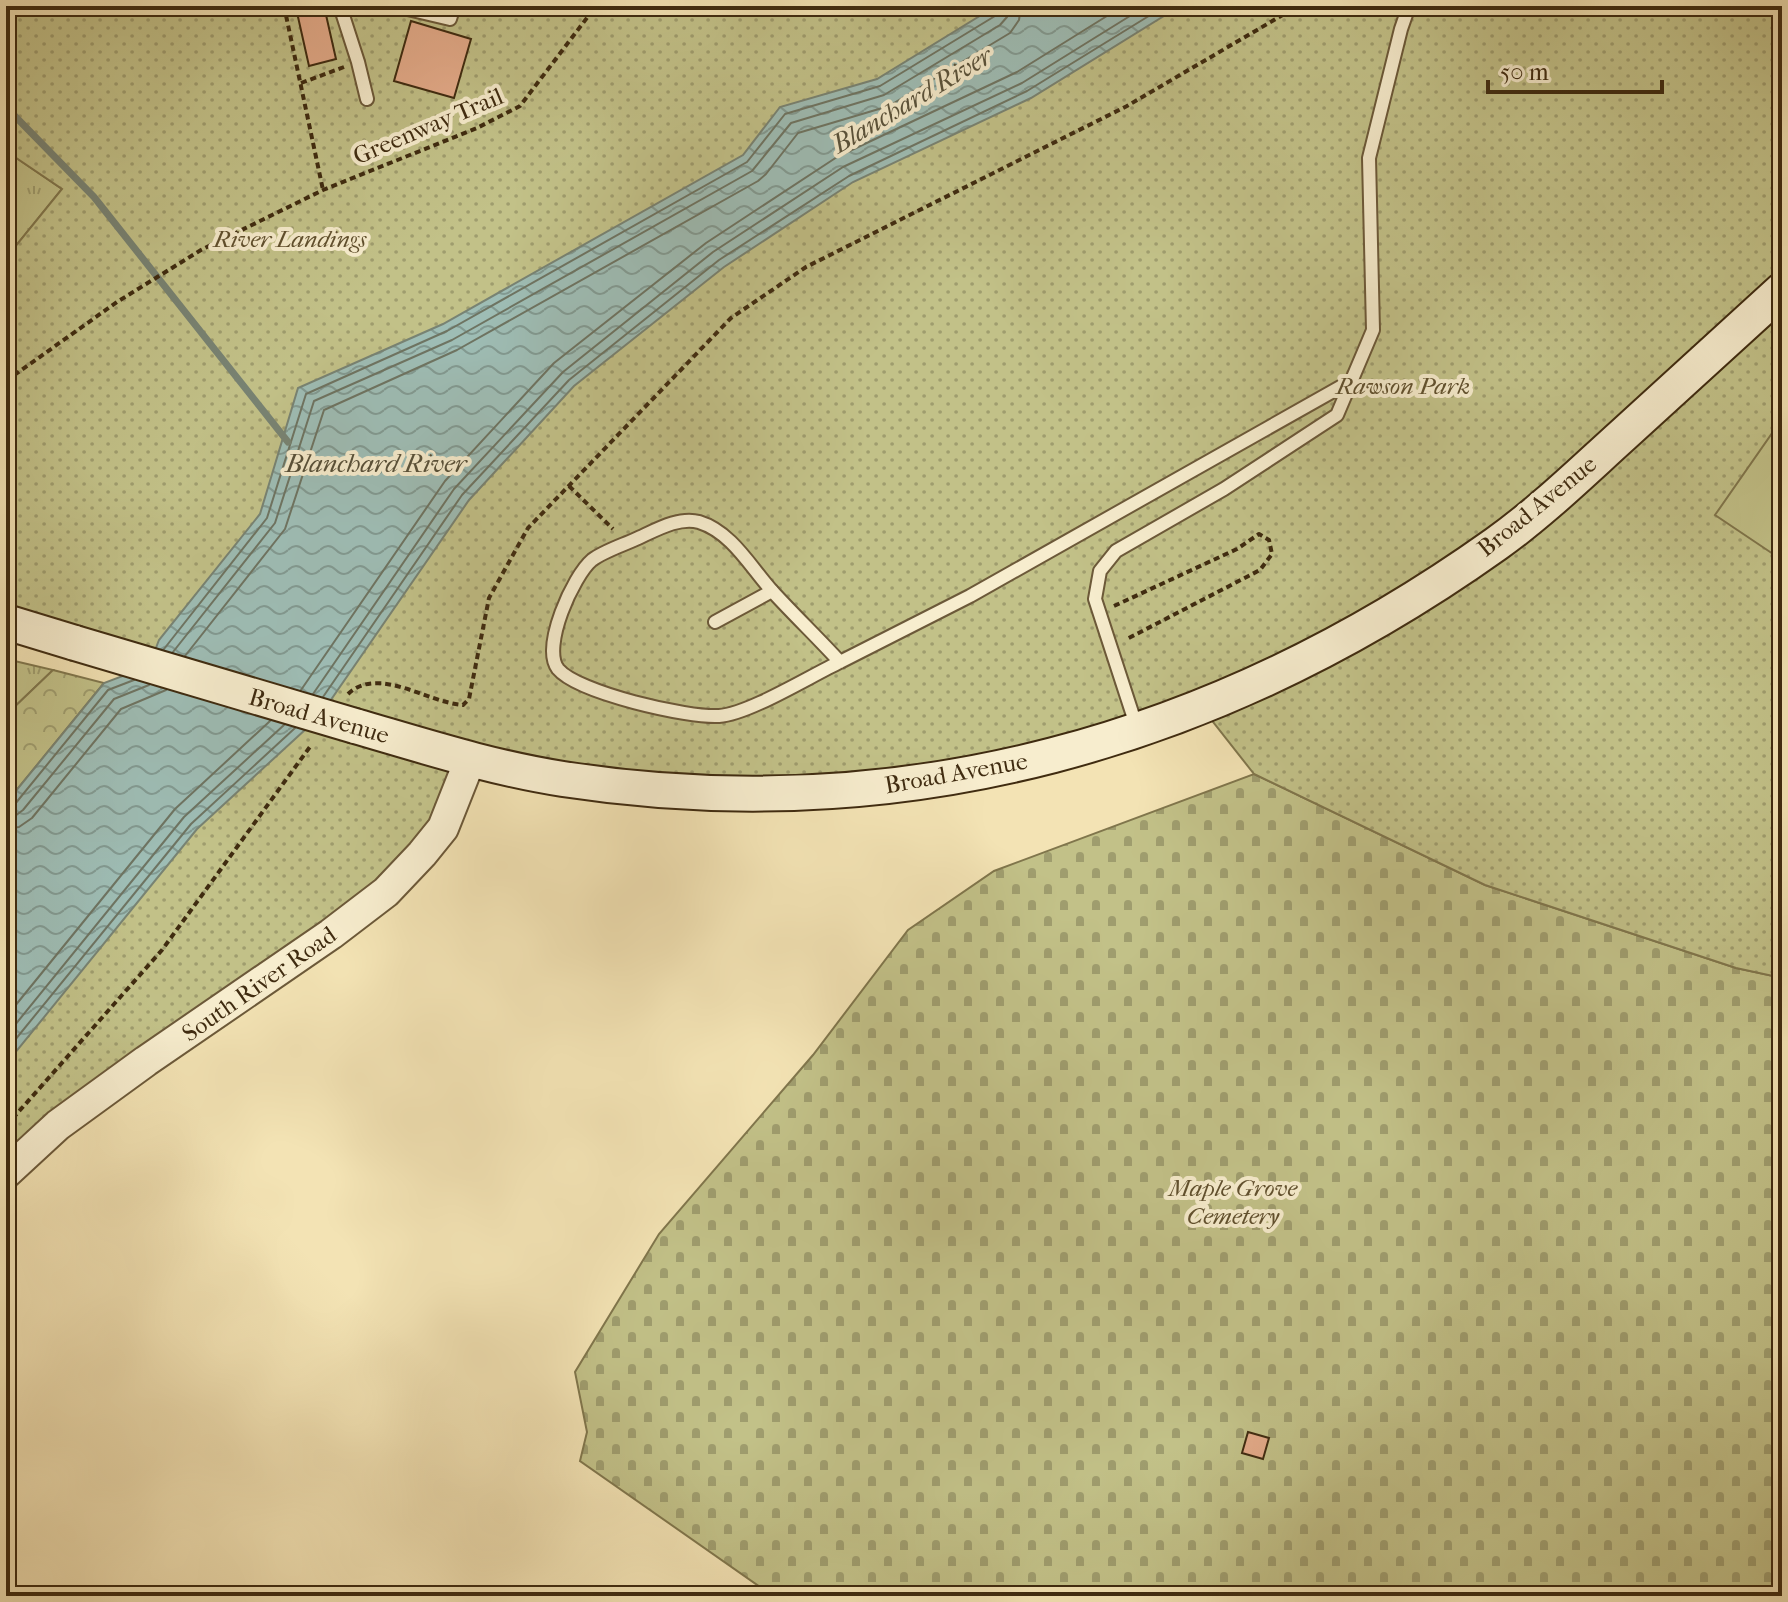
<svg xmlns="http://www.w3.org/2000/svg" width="1788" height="1602" viewBox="0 0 1788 1602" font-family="'IM FELL French Canon',serif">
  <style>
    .grass { fill: url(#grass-tufts); stroke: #80764c; stroke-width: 2 }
    .forest { fill: url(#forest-crowns); stroke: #80764c; stroke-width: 2 }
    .cemetery { fill: url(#cemetery-stones); stroke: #80764c; stroke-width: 2 }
    .park { fill: url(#park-dots); stroke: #80764c; stroke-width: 2 }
    .pitch { fill: #c2c188; stroke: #80764c; stroke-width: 2 }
    .water { fill: url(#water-waves); stroke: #788373; stroke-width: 2 }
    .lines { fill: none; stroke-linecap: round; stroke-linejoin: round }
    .shore { stroke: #6e7462; stroke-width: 2 }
    .stream { stroke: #788373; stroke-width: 7 }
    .building { fill: #e4ab8a; stroke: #3f2b10; stroke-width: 2 }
    .service-casing { stroke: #6c5939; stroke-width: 16 }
    .tertiary-casing { stroke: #6c5939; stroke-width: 34 }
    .secondary-casing { stroke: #3f2b10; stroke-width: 38 }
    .path { stroke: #3f2b10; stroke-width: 4; stroke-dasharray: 6 4; stroke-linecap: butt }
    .service { stroke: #f7edce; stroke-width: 12 }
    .tertiary { stroke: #f7edce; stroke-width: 30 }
    .secondary { stroke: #f7edce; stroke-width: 34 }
    .secondary-bridge-casing { stroke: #3f2b10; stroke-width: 38; stroke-linecap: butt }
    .secondary-bridge { stroke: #f7edce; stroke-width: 34 }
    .labels { text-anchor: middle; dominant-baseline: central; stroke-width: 8; stroke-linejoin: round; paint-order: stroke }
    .street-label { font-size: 24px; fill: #3f2b10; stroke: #f7edce }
    .park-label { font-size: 24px; font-style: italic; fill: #60502e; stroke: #f7edce }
    .water-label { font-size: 26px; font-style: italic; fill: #575039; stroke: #f7edce }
  </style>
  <defs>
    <pattern id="grass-tufts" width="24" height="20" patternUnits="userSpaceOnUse" patternTransform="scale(2)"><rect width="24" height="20" fill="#c2c188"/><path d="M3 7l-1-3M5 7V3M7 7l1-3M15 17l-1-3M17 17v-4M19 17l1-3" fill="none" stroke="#9f9d6e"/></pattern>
    <pattern id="forest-crowns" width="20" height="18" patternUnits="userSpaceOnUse" patternTransform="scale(2)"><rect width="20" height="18" fill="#c2c188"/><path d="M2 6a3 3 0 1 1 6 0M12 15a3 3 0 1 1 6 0" fill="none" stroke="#9f9d6e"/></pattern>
    <pattern id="cemetery-stones" width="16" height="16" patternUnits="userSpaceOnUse" patternTransform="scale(2)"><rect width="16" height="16" fill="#c2c188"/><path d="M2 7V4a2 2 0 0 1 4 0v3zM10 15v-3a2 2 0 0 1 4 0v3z" fill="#9f9d6e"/></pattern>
    <pattern id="park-dots" width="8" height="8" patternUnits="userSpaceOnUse" patternTransform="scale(2)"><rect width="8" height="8" fill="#c2c188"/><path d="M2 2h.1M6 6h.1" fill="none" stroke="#9f9d6e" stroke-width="1.8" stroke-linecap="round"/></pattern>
    <pattern id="water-waves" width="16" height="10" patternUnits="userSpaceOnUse" patternTransform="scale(2)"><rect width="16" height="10" fill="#9ebdb5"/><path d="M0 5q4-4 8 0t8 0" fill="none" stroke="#829a92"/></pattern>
  </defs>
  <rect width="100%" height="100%" fill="#f3e3b4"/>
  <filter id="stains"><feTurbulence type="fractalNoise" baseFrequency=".0025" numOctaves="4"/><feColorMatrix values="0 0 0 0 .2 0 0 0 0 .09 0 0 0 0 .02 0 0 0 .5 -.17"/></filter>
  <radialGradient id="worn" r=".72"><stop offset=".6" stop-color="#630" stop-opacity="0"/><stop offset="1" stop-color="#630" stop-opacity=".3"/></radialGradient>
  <g class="grass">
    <polygon points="6,151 62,189 6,258"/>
    <polygon points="6,659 53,670 6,715"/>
  </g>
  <polygon class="forest" points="53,670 104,683 6,803 6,715"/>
  <polygon class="cemetery" points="1254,774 1485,885 1736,968 1782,978 1782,1596 773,1596 580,1461 587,1432 575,1372 659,1234 813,1055 908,930 994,871"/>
  <polygon class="park" points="6,6 1782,6 1782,978 1736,968 1485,885 1254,774 1202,708 954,777 748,794 471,760 443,828 6,1176 6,926 200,681 6,622 6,258 62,189 6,151"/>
  <polygon class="pitch" points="1782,419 1782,560 1715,515"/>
  <polygon class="water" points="996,6 1180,6 1031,98 853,182 724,267 574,386 469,500 319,717 197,829 6,1064 6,803 104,683 149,666 159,640 260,514 298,388 443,324 743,155 780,107 877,79"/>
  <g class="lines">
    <g class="shore">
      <polyline points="164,649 267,518 306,394 447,331 747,162 785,114 880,86 995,16 999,6"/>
      <polyline points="173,652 275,523 314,401 452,340 752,171 791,123 884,95 1000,25 1007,17 1009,6"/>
      <polyline points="185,656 285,529 324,410 457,350 758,181 766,174 798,133 889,106 1010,33 1019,20 1021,6"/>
      <polyline points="301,690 445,481 554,363 706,243 837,157 1017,72 1123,6"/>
      <polyline points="313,694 454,489 563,372 713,252 843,167 1022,83 1146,6"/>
      <polyline points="323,697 462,495 569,380 719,260 849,176 1027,91 1165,6"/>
      <polyline points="6,807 15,804 108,690 134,680"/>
      <polyline points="6,817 15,816 23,810 114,699 149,685"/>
      <polyline points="6,829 19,827 32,818 121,709 166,690"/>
      <polyline points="6,1017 175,809 270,721"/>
      <polyline points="6,1036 184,817 284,725"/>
      <polyline points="6,1051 191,824 295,728"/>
    </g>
    <polyline class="stream" points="6,107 94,197 288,442"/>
  </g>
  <g class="building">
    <polygon points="306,6 324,6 336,59 309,66 296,8"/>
    <polygon points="411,21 471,39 454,98 394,81"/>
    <polygon points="1248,1432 1269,1438 1263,1459 1242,1453"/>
  </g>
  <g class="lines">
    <g class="service-casing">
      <g id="service">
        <polyline points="340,6 358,62 367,99"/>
        <polyline points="395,6 450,19 454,6"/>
        <polyline points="715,622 772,591"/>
        <path d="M840,662C818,638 795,616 773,592C751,568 732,532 699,522C679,516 654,531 636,539C623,545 604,551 592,560C573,576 541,647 558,669C578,693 688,718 719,716C749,714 810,676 840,662L970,596L1351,381"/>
        <polyline points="1137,728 1095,599 1100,571 1116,551 1224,489 1337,415 1373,330 1369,158 1401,29 1409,6"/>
      </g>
    </g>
    <g class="tertiary-casing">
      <polyline id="tertiary" points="6,1173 58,1125 146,1061 331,934 386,892 422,854 443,828 470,760"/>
    </g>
    <g class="secondary-casing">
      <g id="secondary">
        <polyline points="6,622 75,643"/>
        <path d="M355,726C424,746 492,768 563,779C903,831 1218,742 1496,544C1541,512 1582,472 1623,435C1676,387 1729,339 1782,290"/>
      </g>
    </g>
    <g class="path">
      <polyline points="284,6 323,190"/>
      <polyline points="301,83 344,67"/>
      <polyline points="6,381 117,302 201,250 323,190 477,128 520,106 596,6"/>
      <polyline points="569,486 613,529"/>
      <polyline points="1114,606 1237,549 1259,534 1269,540 1272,554 1260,570 1127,639"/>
      <path d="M348,694C378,665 428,703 463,705L469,699L489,598L528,528L731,318L806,267L1127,106L1298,6"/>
      <polyline points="6,1126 162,950 312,744"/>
    </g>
    <use href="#service" class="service"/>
    <use href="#tertiary" class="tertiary"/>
    <use href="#secondary" class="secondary"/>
    <g class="secondary-bridge-casing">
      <polyline id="secondary-bridge" points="75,643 355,726"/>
    </g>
    <use href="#secondary-bridge" class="secondary-bridge"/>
  </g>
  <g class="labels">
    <g class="street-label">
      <text transform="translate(428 126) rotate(-23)">Greenway Trail</text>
      <text transform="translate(1537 506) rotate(-39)">Broad Avenue</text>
      <text transform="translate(319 716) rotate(16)">Broad Avenue</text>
      <text transform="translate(956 773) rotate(-10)">Broad Avenue</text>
      <text transform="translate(259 984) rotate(-35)">South River Road</text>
    </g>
    <g class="park-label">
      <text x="290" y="239">River Landings</text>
      <text x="1403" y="386">Rawson Park</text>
      <text x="1233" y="1188">Maple Grove<tspan x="1233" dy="28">Cemetery</tspan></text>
    </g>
    <g class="water-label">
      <text transform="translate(912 100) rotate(-31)">Blanchard River</text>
      <text x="376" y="463">Blanchard River</text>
    </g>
  </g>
  <rect width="1788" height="1602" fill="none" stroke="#f3e3b4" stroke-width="32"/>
  <rect x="8" y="8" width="1772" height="1586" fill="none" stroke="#3f2b10" stroke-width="4"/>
  <rect x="16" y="16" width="1756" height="1570" fill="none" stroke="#3f2b10" stroke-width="2"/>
  <path d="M1488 80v12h174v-12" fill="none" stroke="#3f2b10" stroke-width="4"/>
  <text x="1500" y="80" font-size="24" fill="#3f2b10" stroke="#f7edce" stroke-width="6" paint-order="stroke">50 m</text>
  <rect width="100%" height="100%" filter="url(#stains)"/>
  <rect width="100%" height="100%" fill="url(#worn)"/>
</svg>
